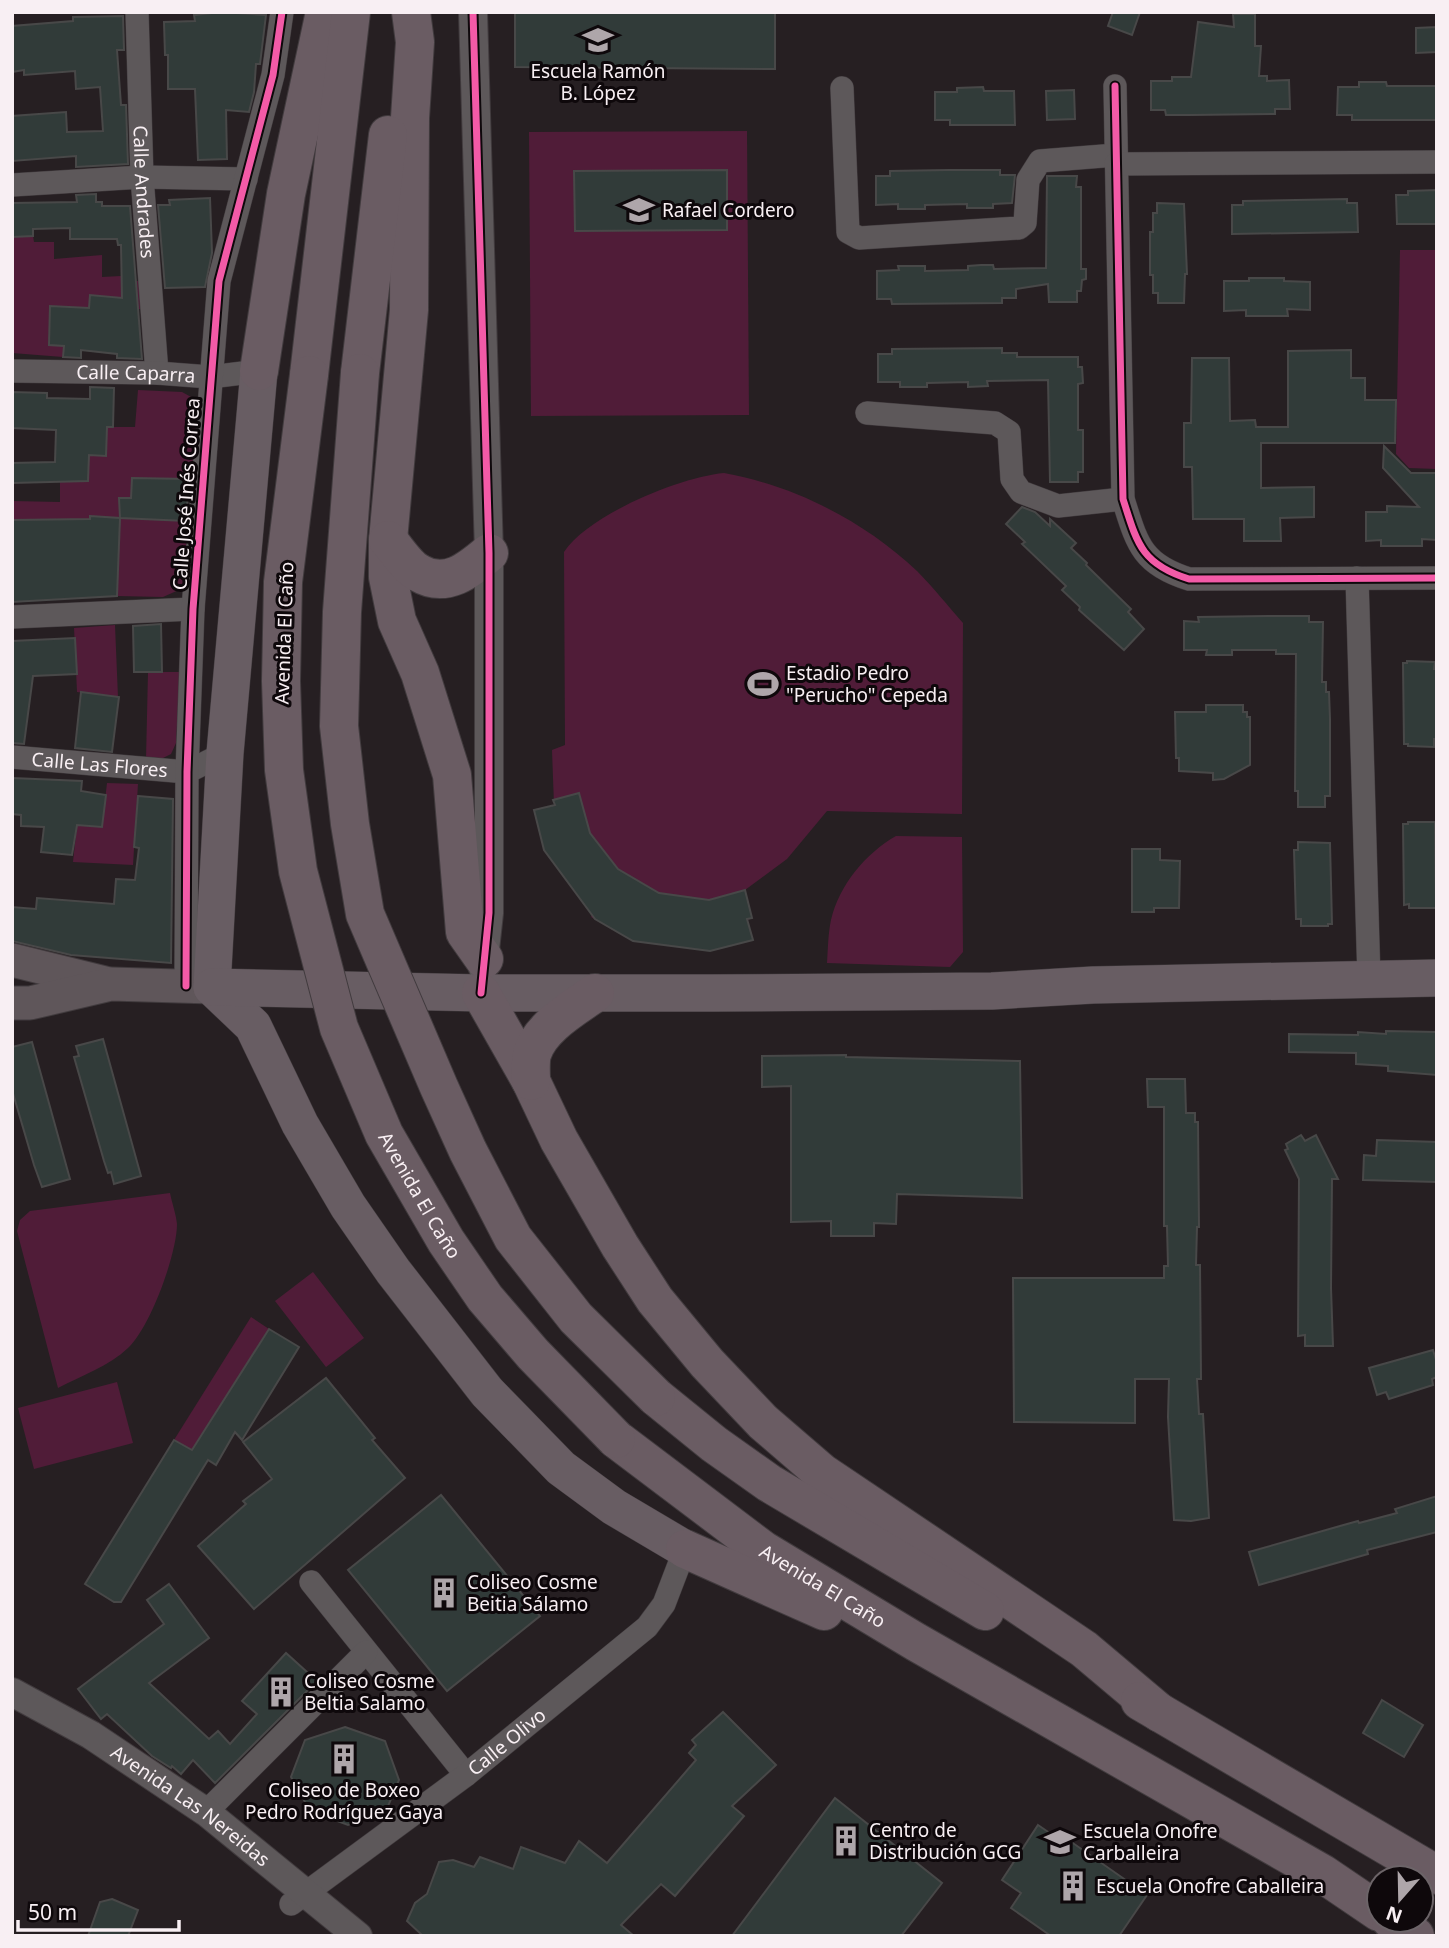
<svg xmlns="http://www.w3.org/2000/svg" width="1449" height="1948" viewBox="0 0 1449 1948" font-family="'Noto Sans',sans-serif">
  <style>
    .green { fill: #501c38 }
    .building { fill: #313b39; stroke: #484848; stroke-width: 2 }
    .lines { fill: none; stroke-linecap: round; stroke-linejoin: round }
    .minor-casing { stroke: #413b3e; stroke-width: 24 }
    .tertiary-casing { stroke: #413b3e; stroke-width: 30 }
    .secondary-casing { stroke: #413b3e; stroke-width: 35 }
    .primary-casing { stroke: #413b3e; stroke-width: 38 }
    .motorway-casing { stroke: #413b3e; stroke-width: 40 }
    .minor { stroke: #5d585a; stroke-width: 23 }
    .tertiary { stroke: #5d585a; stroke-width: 28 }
    .secondary { stroke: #5f565a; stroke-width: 33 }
    .primary { stroke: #685d63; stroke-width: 37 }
    .motorway { stroke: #6a5c63; stroke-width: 38 }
    .motorway-bridge-casing { stroke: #413b3e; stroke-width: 40; stroke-linecap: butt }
    .motorway-bridge { stroke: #6a5c63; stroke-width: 38 }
    .cycleway-casing { stroke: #0e080b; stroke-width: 11 }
    .cycleway { stroke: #f35aa7; stroke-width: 7 }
    .labels { text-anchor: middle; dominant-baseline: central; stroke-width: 6; stroke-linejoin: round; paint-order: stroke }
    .poi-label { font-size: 19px; fill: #f8eff3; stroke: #0e080b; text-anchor: start }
    .street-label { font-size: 19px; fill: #f8eff3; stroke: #0e080b }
  </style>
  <rect width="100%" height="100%" fill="#261f22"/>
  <g class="green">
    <polygon points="747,131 749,415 531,416 529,132"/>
    <polygon points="33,236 34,242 54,242 54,259 102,255 102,277 121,276 122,281 141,281 141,309 109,310 110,297 91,295 89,308 51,306 49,345 64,346 63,357 12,353 12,237"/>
    <polygon points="1400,250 1437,250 1437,469 1409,468 1396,454"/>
    <polygon points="138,390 182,392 193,398 197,407 193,479 132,478 131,498 119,498 120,518 190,521 187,577 181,589 163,597 117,596 119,518 91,516 90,520 12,520 12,501 60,502 60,482 88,481 89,455 106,455 107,427 135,427"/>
    <path d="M724,473C795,486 864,521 917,571C933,587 948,606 963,623L962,814L827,811L787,859L745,890L752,918L747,920L753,940L634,937L632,940L591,917L594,911L585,905L544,850L534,810L554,805L552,750L565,745L564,552C588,515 680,477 724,473Z"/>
    <polygon points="115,625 118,697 77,692 74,628"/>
    <polygon points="148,672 180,672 176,743 171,754 163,758 146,759"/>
    <polygon points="107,783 138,784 133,865 73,862 77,825 102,826"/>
    <path d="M896,836L962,837L963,952L950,967L827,963C828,949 828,934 831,920C839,885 866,853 896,836Z"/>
    <path d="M170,1193C172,1203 176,1214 177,1224C177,1254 150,1328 128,1348C109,1366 81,1376 58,1388L17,1231L20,1220L30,1211Z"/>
    <polygon points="313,1272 364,1338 326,1367 275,1301"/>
    <polygon points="251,1317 269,1329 192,1450 174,1440"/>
    <polygon points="117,1382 133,1443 34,1469 18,1408"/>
  </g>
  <g class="building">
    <polygon points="221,12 266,15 260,64 256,64 254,92 249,112 226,110 227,159 198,160 195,89 168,89 168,55 165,55 164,22 195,21 194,15"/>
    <polygon points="515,12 775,12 775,69 515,67"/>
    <polygon points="1113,12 1140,12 1132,35 1108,26"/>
    <polygon points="1233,14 1255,14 1255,46 1261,46 1259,76 1267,76 1267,81 1289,80 1290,109 1275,109 1275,114 1190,115 1166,115 1165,110 1151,110 1151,81 1172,81 1172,77 1191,77 1198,22 1234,27"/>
    <polygon points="123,16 124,50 117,50 121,105 126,105 128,164 76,167 76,156 12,161 12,116 66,112 67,132 103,131 100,87 76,89 75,71 24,75 24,70 12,72 12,26 73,21 73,17"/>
    <polygon points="1437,27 1437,52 1416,53 1416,28"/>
    <polygon points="1359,82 1386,82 1387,86 1437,86 1436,120 1352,120 1352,115 1337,115 1338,87 1359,87"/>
    <polygon points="983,87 984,91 1014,91 1015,125 950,125 950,120 935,120 935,92 957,92 957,88"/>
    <polygon points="1074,90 1075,119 1047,120 1046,91"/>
    <polygon points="727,170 727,230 575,231 574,171"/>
    <polygon points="948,170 1000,170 1000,175 1015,175 1012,203 993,204 993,208 967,208 967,204 925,205 925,209 898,209 898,204 876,205 876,176 890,176 890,171"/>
    <polygon points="1047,176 1077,176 1076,187 1081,187 1081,269 1086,269 1086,279 1082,280 1081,291 1077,291 1077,302 1049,302 1048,284 1016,289 1016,298 1002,298 1002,303 892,304 891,299 877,299 877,271 899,270 898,266 925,266 925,271 968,270 968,266 981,265 993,265 994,269 1046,268"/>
    <polygon points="1437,190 1437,224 1397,224 1396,195 1408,195 1408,191"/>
    <polygon points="96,194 96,202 102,202 102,206 130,206 142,359 117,358 117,354 81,350 81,358 63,357 64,346 49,345 50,306 89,308 90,295 122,298 121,245 118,245 117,239 70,239 70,228 33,229 33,236 12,237 12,203 77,202 76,195"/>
    <polygon points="210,198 212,253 205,287 165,288 158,205 170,205 169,200"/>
    <polygon points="1347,199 1347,203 1357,203 1358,232 1232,234 1232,205 1243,205 1243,201"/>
    <polygon points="1157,203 1184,204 1187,274 1185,274 1184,303 1158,303 1158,293 1153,293 1153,275 1150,275 1150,232 1153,232 1153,213 1157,213"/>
    <polygon points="1249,278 1284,278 1284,281 1310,282 1310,310 1287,309 1288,316 1246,316 1246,310 1224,311 1224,281 1249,281"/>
    <polygon points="1002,348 1002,353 1017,353 1017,357 1078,357 1078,367 1082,367 1083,383 1078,384 1078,430 1083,430 1083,472 1078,472 1078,482 1050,482 1048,380 987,381 988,386 968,387 968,382 927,383 927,387 900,387 900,382 878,382 878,354 892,354 892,349"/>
    <polygon points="1351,350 1351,378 1365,378 1365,400 1396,400 1395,443 1261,443 1261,488 1314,487 1314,517 1280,518 1281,541 1244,541 1244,519 1193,519 1192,467 1184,467 1184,423 1191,423 1192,358 1229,358 1230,421 1255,420 1256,427 1288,427 1288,351"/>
    <polygon points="90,387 114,388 113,427 107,427 106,456 89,455 88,481 12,483 12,463 55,462 56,430 12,428 12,392 47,393 47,398 90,399"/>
    <polygon points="1384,446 1411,473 1437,473 1437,540 1422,539 1422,546 1381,546 1381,540 1366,541 1366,512 1387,512 1387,506 1419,507 1383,468"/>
    <polygon points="132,478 189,479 186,521 120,518 119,498 131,498"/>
    <polygon points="1022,507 1035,512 1050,526 1050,519 1076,543 1071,548 1087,563 1086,565 1131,609 1128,612 1144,629 1124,650 1079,610 1080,607 1062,590 1066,586 1022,544 1025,542 1006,524"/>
    <polygon points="90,516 120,518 117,596 12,602 12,520 90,519"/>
    <polygon points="1267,616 1309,616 1309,622 1323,622 1322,682 1326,682 1326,692 1329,692 1330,719 1330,796 1325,796 1325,807 1298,807 1298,791 1295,791 1296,654 1276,654 1276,650 1232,650 1232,655 1206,655 1207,650 1184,650 1184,621 1199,622 1198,617"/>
    <polygon points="161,624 162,672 134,672 133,626"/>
    <polygon points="75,638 77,674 33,676 24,744 12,743 12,641"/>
    <polygon points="1407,661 1435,662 1434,669 1437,669 1437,739 1434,739 1434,747 1408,746 1408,744 1404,744 1403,663 1407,663"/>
    <polygon points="81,692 119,697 112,752 75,748"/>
    <polygon points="1206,705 1243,705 1243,712 1247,712 1247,717 1250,717 1250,765 1224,779 1213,780 1213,773 1179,771 1179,758 1176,758 1175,712 1206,712"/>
    <polygon points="12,778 82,781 81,791 106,795 102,827 77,825 72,855 41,852 44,827 21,826 21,815 12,814"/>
    <polygon points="579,793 590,833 618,869 659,893 709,900 745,890 752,918 747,919 753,940 710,951 633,941 595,919 544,850 534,810 555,805 553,800"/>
    <polygon points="138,796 173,799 171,963 71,955 12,941 12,907 36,909 37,898 114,904 116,879 135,880 139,848 134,847"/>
    <polygon points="1408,822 1435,822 1436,908 1409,908 1409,904 1404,905 1403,824 1408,824"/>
    <polygon points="1298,842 1330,843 1332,924 1328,924 1328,926 1301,926 1301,919 1296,919 1294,850 1298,850"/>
    <polygon points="1132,849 1160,849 1160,860 1180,861 1179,908 1154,908 1154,912 1132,912"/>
    <polygon points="1386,1031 1437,1032 1437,1075 1388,1071 1388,1066 1356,1064 1356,1053 1289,1052 1289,1034 1358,1035 1358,1032 1386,1034"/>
    <polygon points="103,1039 141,1176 114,1184 111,1172 108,1173 104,1161 74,1057 79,1056 76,1046"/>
    <polygon points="32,1042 70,1179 42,1187 34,1165 12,1090 12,1047"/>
    <polygon points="846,1055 846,1057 1020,1061 1022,1198 897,1194 896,1224 874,1223 874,1236 831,1236 831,1221 791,1222 791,1086 762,1087 762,1056"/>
    <polygon points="1147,1079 1185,1079 1186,1113 1195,1113 1195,1122 1198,1122 1199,1227 1197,1227 1196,1265 1200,1265 1201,1379 1197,1379 1199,1414 1203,1414 1209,1518 1191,1521 1174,1520 1168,1417 1169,1379 1135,1379 1135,1423 1014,1422 1013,1278 1164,1278 1164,1266 1168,1266 1167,1226 1164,1226 1164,1107 1148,1107"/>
    <polygon points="1301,1135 1305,1141 1316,1135 1338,1179 1332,1179 1331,1288 1333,1346 1305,1346 1305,1335 1298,1336 1299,1179 1285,1150 1288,1149 1286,1144"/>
    <polygon points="1377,1140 1437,1142 1437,1182 1363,1180 1364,1155 1376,1156"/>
    <polygon points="269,1329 299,1347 242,1440 235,1432 216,1465 208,1460 121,1602 114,1602 85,1584 174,1440 192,1450"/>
    <polygon points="1433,1350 1437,1363 1437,1377 1432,1379 1433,1385 1389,1399 1386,1392 1377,1395 1369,1368"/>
    <polygon points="326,1378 375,1438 372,1440 405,1478 254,1609 198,1546 246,1504 243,1501 272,1479 243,1442"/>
    <polygon points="441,1495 540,1616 447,1691 348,1570"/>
    <polygon points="1437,1496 1437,1532 1367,1550 1368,1554 1259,1585 1249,1552 1340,1526 1358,1521 1359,1523 1397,1513 1395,1509"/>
    <polygon points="169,1584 209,1638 149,1683 209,1739 218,1731 230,1744 257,1714 242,1701 286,1653 317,1681 215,1783 193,1760 181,1774 172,1766 171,1768 152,1756 107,1714 101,1719 78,1689 164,1624 147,1600"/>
    <polygon points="1382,1700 1423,1725 1404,1757 1363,1733"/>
    <polygon points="723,1712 776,1765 732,1806 744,1816 675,1896 661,1884 621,1925 634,1936 423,1936 407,1921 415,1903 427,1894 439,1862 453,1860 474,1867 480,1857 513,1869 521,1847 565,1863 579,1841 607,1863 696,1760 689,1753 696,1745 692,1740"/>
    <polygon points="345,1727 385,1741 399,1780 386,1811 348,1825 310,1811 291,1777 305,1740"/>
    <polygon points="835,1798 942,1883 901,1936 732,1936"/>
    <polygon points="1038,1825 1057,1838 1060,1834 1147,1895 1119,1936 1051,1936 1011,1908 1021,1893 1002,1880"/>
    <polygon points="112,1899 138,1910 128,1936 88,1936 100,1902"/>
  </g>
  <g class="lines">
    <g class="minor-casing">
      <g id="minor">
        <path id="s1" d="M137,12L142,177L157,373"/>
        <path d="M1115,86L1123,499C1137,543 1141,564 1189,579L1437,578"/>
        <polyline points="842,88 848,232 859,238 1019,228 1025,223 1028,180 1040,161 1116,155"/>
        <polyline points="1116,164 1437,162"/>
        <polyline points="12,185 142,177 246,179"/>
        <path id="s2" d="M12,371L157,373L210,377L259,371"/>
        <polyline points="867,413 995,423 1009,432 1012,479 1021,492 1058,506 1123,499"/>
        <polyline points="1357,578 1369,979"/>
        <polyline points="12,617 193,609"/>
        <path id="s3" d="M12,757L187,772L225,753"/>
        <polyline points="186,986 187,772 193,609 219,281 273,75 282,12"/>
        <polyline points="311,1582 466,1775"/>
        <polyline points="206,1812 366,1652"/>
        <path id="s4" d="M291,1904L466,1775L647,1627L664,1604L685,1549"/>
      </g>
    </g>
    <g class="tertiary-casing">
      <g id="tertiary">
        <polyline points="473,12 489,553 489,913 483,968"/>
        <path id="s5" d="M12,1692L91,1735L206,1812L358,1936"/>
      </g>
    </g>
    <g class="secondary-casing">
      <g id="secondary">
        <polyline points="12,960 105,983"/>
        <polyline points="12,1003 30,1003 111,984 212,987"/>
      </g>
    </g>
    <g class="primary-casing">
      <g id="primary">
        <polyline points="259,371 225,753 212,987 253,1026 300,1124 348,1206 393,1271 487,1392 561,1468 614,1507 685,1549"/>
        <polyline points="212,987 481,993 712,993 992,991 1093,985 1437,978"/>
      </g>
    </g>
    <g class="motorway-casing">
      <g id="motorway">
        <polyline points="411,12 415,42 410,118 409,310 388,540 388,577 397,621 420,673 452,775 465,932 484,959"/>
        <polyline points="259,371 286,194 325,12"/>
        <polyline points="360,373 388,135"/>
        <polyline points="309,375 351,12"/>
        <path d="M388,540C397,550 407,567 419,573C446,589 469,570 489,553"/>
        <polyline points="481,993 531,1081 559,1140 620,1246 655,1300 707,1363 763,1422 821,1472 1084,1649 1160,1713"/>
        <path d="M531,1081C531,1073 530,1062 532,1054C540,1027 574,1008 595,993"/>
        <polyline points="656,1397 714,1444 769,1483 985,1611"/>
        <path id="s6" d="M616,1439L763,1550L916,1642L1323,1874L1379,1912"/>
        <polyline points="685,1549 824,1611"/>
        <polyline points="1140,1701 1437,1875"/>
        <polyline points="1391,1920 1415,1936"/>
      </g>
    </g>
    <use href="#minor" class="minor"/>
    <use href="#tertiary" class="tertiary"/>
    <use href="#secondary" class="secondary"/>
    <use href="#primary" class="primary"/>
    <use href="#motorway" class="motorway"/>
    <g class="motorway-bridge-casing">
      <g id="motorway-bridge">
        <polyline points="360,373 342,612 339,726 350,824 365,914 439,1087 468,1151 513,1238 576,1318 656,1397"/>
        <path id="s7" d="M309,375L283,582L281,681L284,770L298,871L339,1028L384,1134L446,1241L485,1298L533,1354L616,1439"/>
      </g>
    </g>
    <use href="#motorway-bridge" class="motorway-bridge"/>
    <g class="cycleway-casing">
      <g id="cycleway">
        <polyline points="473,12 489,553 489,913 481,993"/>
        <path d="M1115,86L1123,499C1137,543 1141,564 1189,579L1437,578"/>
        <polyline points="186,986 187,772 193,609 219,281 273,75 282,12"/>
      </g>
    </g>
    <use href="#cycleway" class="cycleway"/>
  </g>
  <defs>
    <g id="school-bare" transform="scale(2.415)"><path d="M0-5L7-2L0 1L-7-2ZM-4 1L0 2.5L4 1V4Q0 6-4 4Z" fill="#aea6aa" stroke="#0e080b" stroke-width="2.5" paint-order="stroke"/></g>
    <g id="stadium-bare" transform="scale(2.415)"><path d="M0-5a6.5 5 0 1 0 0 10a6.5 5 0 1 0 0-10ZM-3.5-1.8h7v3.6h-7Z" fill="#aea6aa" stroke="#0e080b" stroke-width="2.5" paint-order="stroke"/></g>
    <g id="building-bare" transform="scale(2.415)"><path d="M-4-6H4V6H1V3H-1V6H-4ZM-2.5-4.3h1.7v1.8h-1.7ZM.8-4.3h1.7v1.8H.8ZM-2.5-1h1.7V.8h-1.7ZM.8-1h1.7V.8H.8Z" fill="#aea6aa" stroke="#0e080b" stroke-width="2.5" paint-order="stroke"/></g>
  </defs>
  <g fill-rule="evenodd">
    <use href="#school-bare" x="598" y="40"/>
    <use href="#school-bare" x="639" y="210"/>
    <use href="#stadium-bare" x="763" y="684"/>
    <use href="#building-bare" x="444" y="1593"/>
    <use href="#building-bare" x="281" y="1692"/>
    <use href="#building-bare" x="344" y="1759"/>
    <use href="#building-bare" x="846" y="1841"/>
    <use href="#school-bare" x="1060" y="1842"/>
    <use href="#building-bare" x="1073" y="1886"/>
  </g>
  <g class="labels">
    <g class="poi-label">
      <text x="598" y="71" text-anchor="middle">Escuela Ramón<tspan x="598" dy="22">B. López</tspan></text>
      <text x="662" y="210">Rafael Cordero</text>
      <text x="786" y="673">Estadio Pedro<tspan x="786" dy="22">"Perucho" Cepeda</tspan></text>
      <text x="467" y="1582">Coliseo Cosme<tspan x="467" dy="22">Beitia Sálamo</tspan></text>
      <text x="304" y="1681">Coliseo Cosme<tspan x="304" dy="22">Beltia Salamo</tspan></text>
      <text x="344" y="1790" text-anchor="middle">Coliseo de Boxeo<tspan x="344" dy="22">Pedro Rodríguez Gaya</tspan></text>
      <text x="869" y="1830">Centro de<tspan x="869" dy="22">Distribución GCG</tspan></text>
      <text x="1083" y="1831">Escuela Onofre<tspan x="1083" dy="22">Carballeira</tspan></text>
      <text x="1096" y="1886">Escuela Onofre Caballeira</text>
    </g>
    <g class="street-label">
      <text stroke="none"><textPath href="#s1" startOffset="180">Calle Andrades</textPath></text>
      <text stroke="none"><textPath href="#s2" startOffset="124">Calle Caparra</textPath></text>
      <text transform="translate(186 494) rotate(-86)">Calle José Inés Correa</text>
      <text transform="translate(284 633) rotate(-88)">Avenida El Caño</text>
      <text stroke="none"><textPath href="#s3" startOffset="88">Calle Las Flores</textPath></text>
      <text stroke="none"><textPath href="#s7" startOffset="847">Avenida El Caño</textPath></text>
      <text stroke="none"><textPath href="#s6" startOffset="254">Avenida El Caño</textPath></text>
      <text stroke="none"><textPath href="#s4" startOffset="270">Calle Olivo</textPath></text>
      <text stroke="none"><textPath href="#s5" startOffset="212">Avenida Las Nereidas</textPath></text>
    </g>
  </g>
  <rect width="1449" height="1948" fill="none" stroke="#f8eff3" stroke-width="28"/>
  <g transform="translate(1400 1899) rotate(200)"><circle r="33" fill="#0e080b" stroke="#6c6468" stroke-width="2"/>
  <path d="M0-5L12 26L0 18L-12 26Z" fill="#aea6aa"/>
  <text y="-10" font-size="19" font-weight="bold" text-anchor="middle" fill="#f8eff3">N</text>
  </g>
  <path d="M18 1920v10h161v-10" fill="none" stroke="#f8eff3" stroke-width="3.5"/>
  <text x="28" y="1920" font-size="21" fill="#f8eff3" stroke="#0e080b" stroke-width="5" paint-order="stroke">50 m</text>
</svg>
